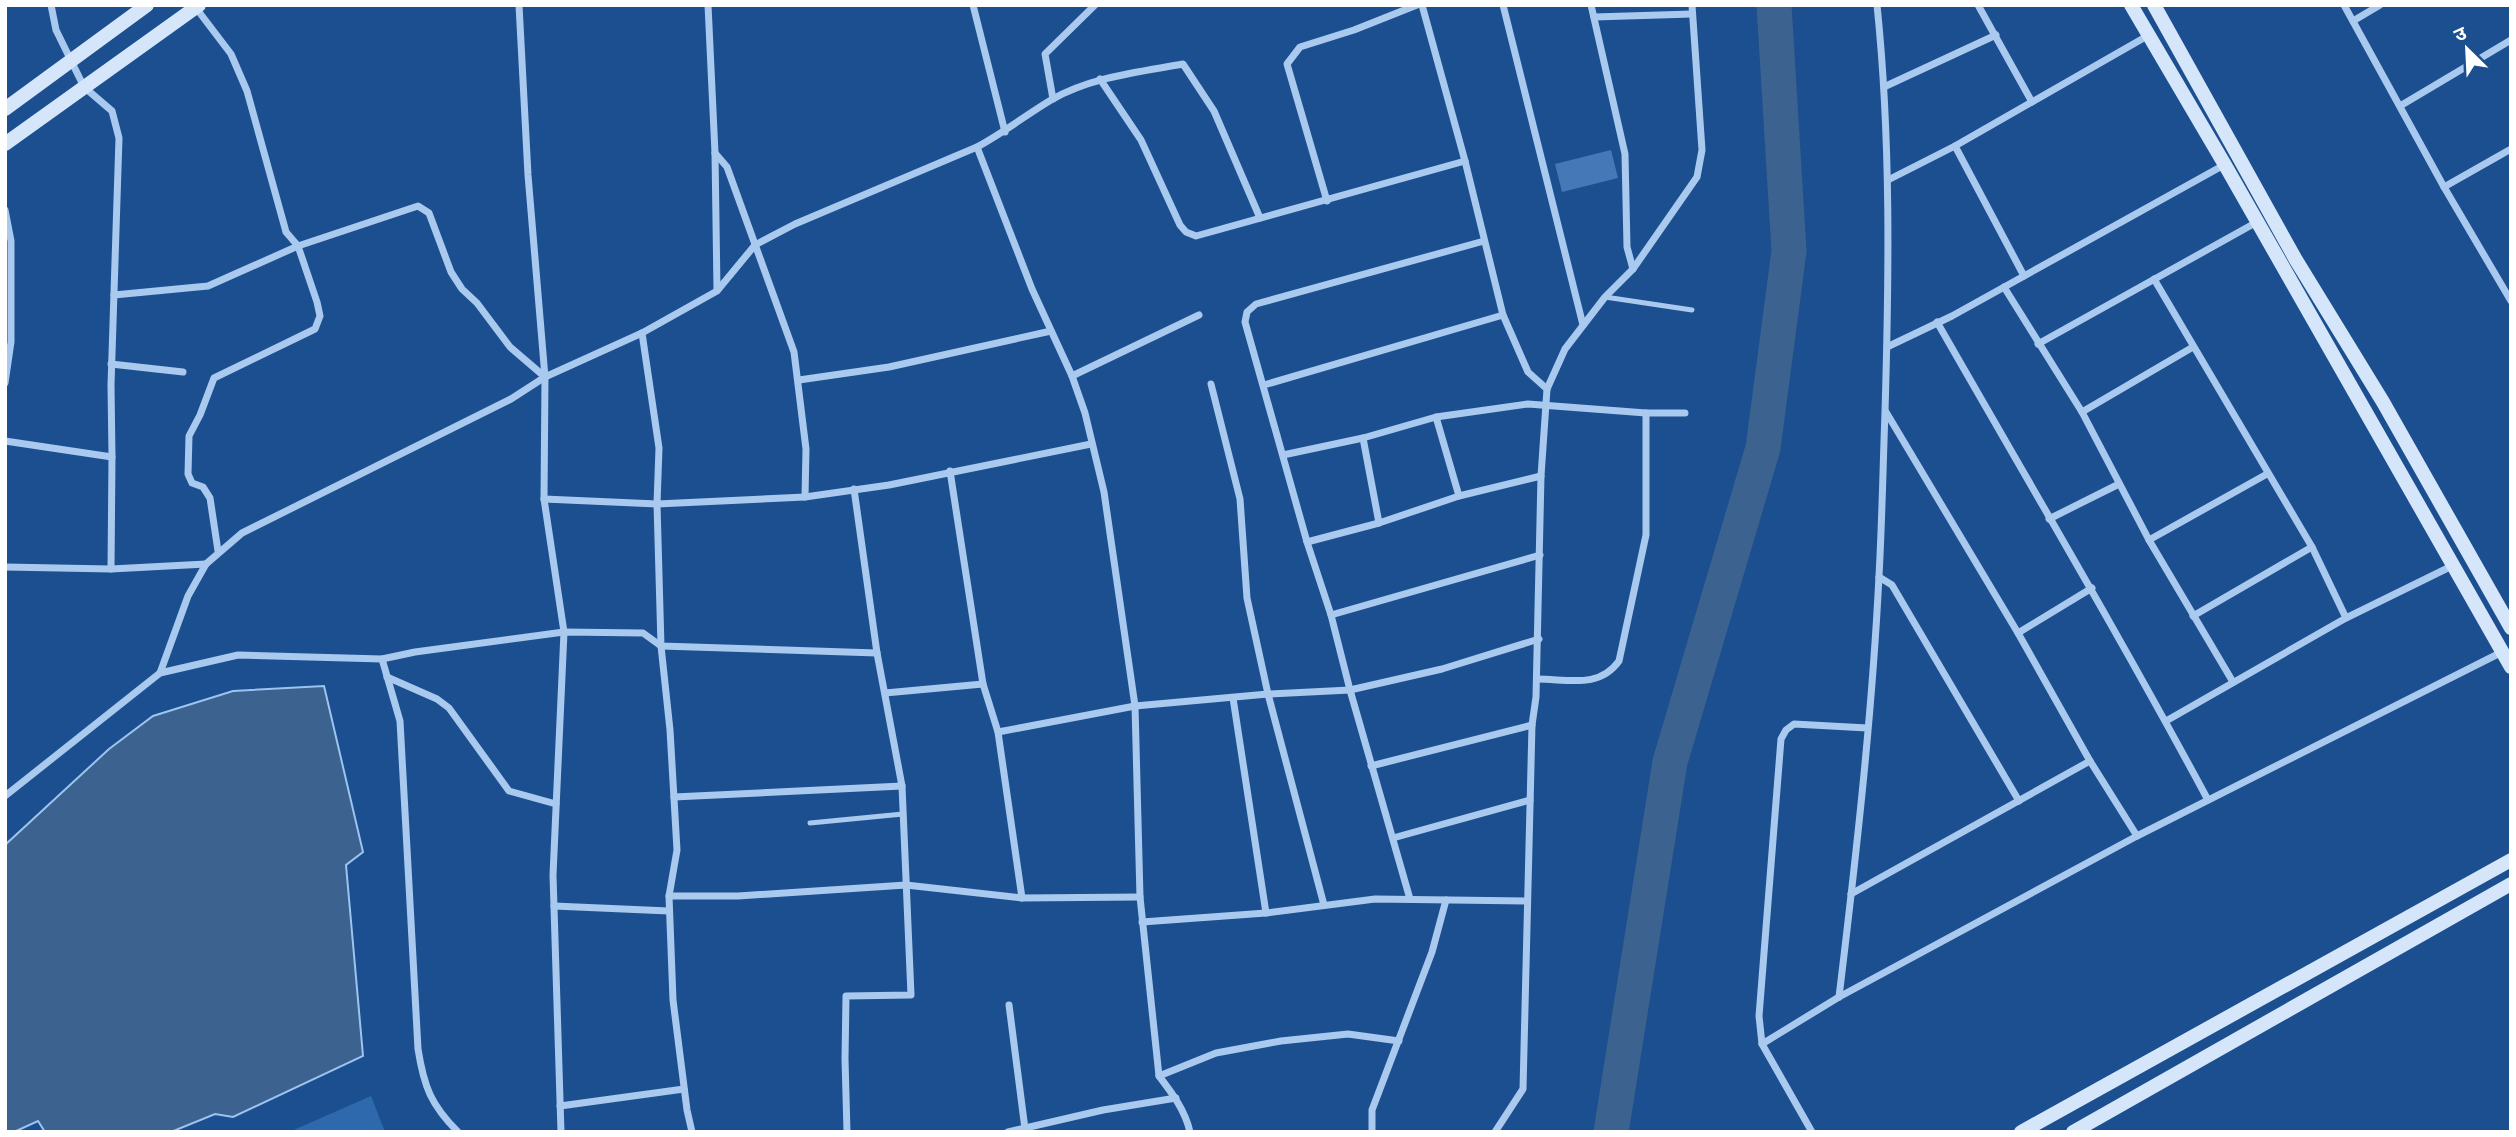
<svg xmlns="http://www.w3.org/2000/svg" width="2516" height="1137" viewBox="0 0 2516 1137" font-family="'PT Sans Narrow','Noto Sans Devanagari',sans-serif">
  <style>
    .green { fill: #2e69ad }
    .water { fill: #3c6290; stroke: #9cc4f0; stroke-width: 2 }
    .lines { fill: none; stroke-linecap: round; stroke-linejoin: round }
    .river { stroke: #3c6290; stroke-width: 35 }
    .building { fill: #4478b7 }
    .lane { stroke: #a9c9ee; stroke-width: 5 }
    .street { stroke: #a9c9ee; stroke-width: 7 }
    .secondary { stroke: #d6e6fa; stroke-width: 14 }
  </style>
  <rect width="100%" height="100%" fill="#1b4f8f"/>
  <polygon class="green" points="371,1096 385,1132 289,1132"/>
  <polygon class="water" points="324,686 363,852 346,865 363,1056 233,1117 215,1114 171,1132 45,1132 38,1121 14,1132 5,1132 5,845 109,749 153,716 233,691"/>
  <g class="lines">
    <polyline class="river" points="1611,1132 1670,762 1763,448 1789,251 1774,5"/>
  </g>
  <polygon class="building" points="1611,150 1618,178 1562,192 1555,164"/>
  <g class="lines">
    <g class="lane">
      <polyline points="1605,297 1692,310"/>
      <polyline points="810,823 903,814"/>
    </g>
    <g class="street">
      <polyline points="51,5 56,30 84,87 112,111 119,138 111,385 112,457 111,569"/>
      <polyline points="519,5 528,175 545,377 544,499 564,632 553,875 561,1132"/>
      <polyline points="708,5 715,153 717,290"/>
      <polyline points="973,5 1005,132"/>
      <polyline points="1422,5 1465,161 1503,315 1528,372 1547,389"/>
      <polyline points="1503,5 1583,325"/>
      <polyline points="1591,5 1625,154 1627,247 1633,269"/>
      <polyline points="1978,5 2032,102"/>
      <polyline points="2344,5 2444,187 2511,301"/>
      <polyline points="196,8 231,54 247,91 283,221 286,232 298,246 317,302 320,316 315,329 214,378 200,415 189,436 188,474 192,483 203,487 210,498 218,551"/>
      <polyline points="1594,17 1692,14"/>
      <polyline points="2353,21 2380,5"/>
      <polyline points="1100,79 1141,140 1180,225 1186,232 1196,236 1465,161"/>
      <polyline points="1886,86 1996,35"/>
      <polyline points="1053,99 1045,54 1095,5"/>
      <polyline points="2400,106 2511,40"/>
      <polyline points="1955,146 2024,276"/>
      <path d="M977,147L1032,289L1072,376L1085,413L1104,492L1135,706L1140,897L1159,1076C1172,1093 1185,1110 1190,1132"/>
      <polyline points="715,153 727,167 794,352 806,449 805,497"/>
      <polyline points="1888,180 1955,146 2149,35"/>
      <polyline points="2444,187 2511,149"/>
      <polyline points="1327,201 1287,64 1300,47 1354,30 1417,5"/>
      <polyline points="5,210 11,241 11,342 5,383"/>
      <polyline points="2154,279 2312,547 2346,618"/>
      <polyline points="2004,287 2082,412 2149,540 2233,682"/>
      <polyline points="114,295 208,286 298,246 418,206 429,213 451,272 462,289 477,303 510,347 545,377"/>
      <path d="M1937,322C2028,481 2121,638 2208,800"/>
      <polyline points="642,333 659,448 657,504 661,646 670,730 677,850 669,896 673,1000 687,1110 692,1132"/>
      <polyline points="2038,344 2257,222"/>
      <polyline points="1887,347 1952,316 2224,165"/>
      <polyline points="111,364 183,372"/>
      <polyline points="1072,376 1199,315"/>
      <polyline points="799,380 889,367 1051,331"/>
      <polyline points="1211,384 1240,499 1247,598 1268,694 1324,905"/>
      <polyline points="1264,385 1503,315"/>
      <polyline points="1886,412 2018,633 2090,761 2137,836"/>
      <polyline points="2082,412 2193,347"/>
      <polyline points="1436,417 1459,496"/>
      <polyline points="1363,438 1379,523"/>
      <polyline points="5,441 112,457"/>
      <polyline points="1283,455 1363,438 1436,417 1528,404 1646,413 1685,413"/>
      <polyline points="950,471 983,684 998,732 1135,706 1268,694 1350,690 1442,669 1539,639"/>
      <polyline points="544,499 657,504 805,497 889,485 1091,444"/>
      <polyline points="2049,519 2119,484"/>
      <polyline points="2149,540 2267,474"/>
      <polyline points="1307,542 1379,523 1459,496 1541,476"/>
      <polyline points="5,567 111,569 206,564"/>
      <polyline points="1879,577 1892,585 2019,801"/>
      <polyline points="1331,615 1540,555"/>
      <polyline points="2193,616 2312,547"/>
      <polyline points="2018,633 2092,588"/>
      <polyline points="382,659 415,652 564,632 643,633 661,646 877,653"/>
      <path d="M160,673L188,596L206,564L242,533L511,399L545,377L642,333L717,291L755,245L795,224L977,147C1003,133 1026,115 1051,100C1091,77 1139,72 1183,64L1214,111L1260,218"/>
      <polyline points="387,677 437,699 449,708 509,791 556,804"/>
      <path d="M1537,679C1568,679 1599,689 1619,661L1646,535V413"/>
      <polyline points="885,693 983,684"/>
      <polyline points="1233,698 1266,913"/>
      <polyline points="2166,721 2346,618 2454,565"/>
      <polyline points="998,732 1022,898"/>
      <polyline points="1371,766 1532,725"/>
      <path d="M5,796L160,673L238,655L382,659L400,721L418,1049C424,1087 431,1105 458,1132"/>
      <polyline points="674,797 902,786"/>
      <polyline points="1393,838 1530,800"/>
      <polyline points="1851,894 2090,761"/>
      <polyline points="669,896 738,896 906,885 1022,898 1140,897"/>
      <polyline points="1410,899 1350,690 1331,615 1307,542 1245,322 1247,312 1256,304 1484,241"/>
      <polyline points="554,906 669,911"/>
      <polyline points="1142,922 1266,913 1375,899 1527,901"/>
      <path d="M1839,997C1856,857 1872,716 1879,576C1882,521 1883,466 1885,412C1889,276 1891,140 1877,5"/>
      <polyline points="1009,1005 1025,1129"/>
      <polyline points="1762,1044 1839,997 2137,836 2502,652"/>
      <polyline points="1159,1076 1216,1053 1281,1041 1348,1034 1399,1041"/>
      <polyline points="560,1106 684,1089"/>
      <polyline points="847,1132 845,1059 846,996 911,995 902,786 877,653 854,489"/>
      <polyline points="1008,1132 1103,1110 1176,1098"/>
      <polyline points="1372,1132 1372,1110 1432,952 1446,900"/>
      <polyline points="1495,1132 1523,1089 1532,725 1536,697 1541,476 1547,389 1565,349 1605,297 1633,269 1697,177 1702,150 1692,5"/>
      <polyline points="1812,1132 1762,1044 1759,1016 1781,739 1786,730 1794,724 1867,728"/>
    </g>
    <g class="secondary">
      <polyline points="2131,5 2225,165 2511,667"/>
      <polyline points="2154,5 2296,260 2383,402 2511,628"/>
      <polyline points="5,109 147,5"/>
      <polyline points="5,144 199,5"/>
      <polyline points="2021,1132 2511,860"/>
      <polyline points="2073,1132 2511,884"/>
    </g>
  </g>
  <rect width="2516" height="1137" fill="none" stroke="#ffffff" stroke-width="14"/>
  <g transform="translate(2467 49) rotate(336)" stroke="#1b4f8f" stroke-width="5" paint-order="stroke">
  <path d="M0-5L12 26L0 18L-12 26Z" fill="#ffffff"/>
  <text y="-10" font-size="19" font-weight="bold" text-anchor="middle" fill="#ffffff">उ</text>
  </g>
</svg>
